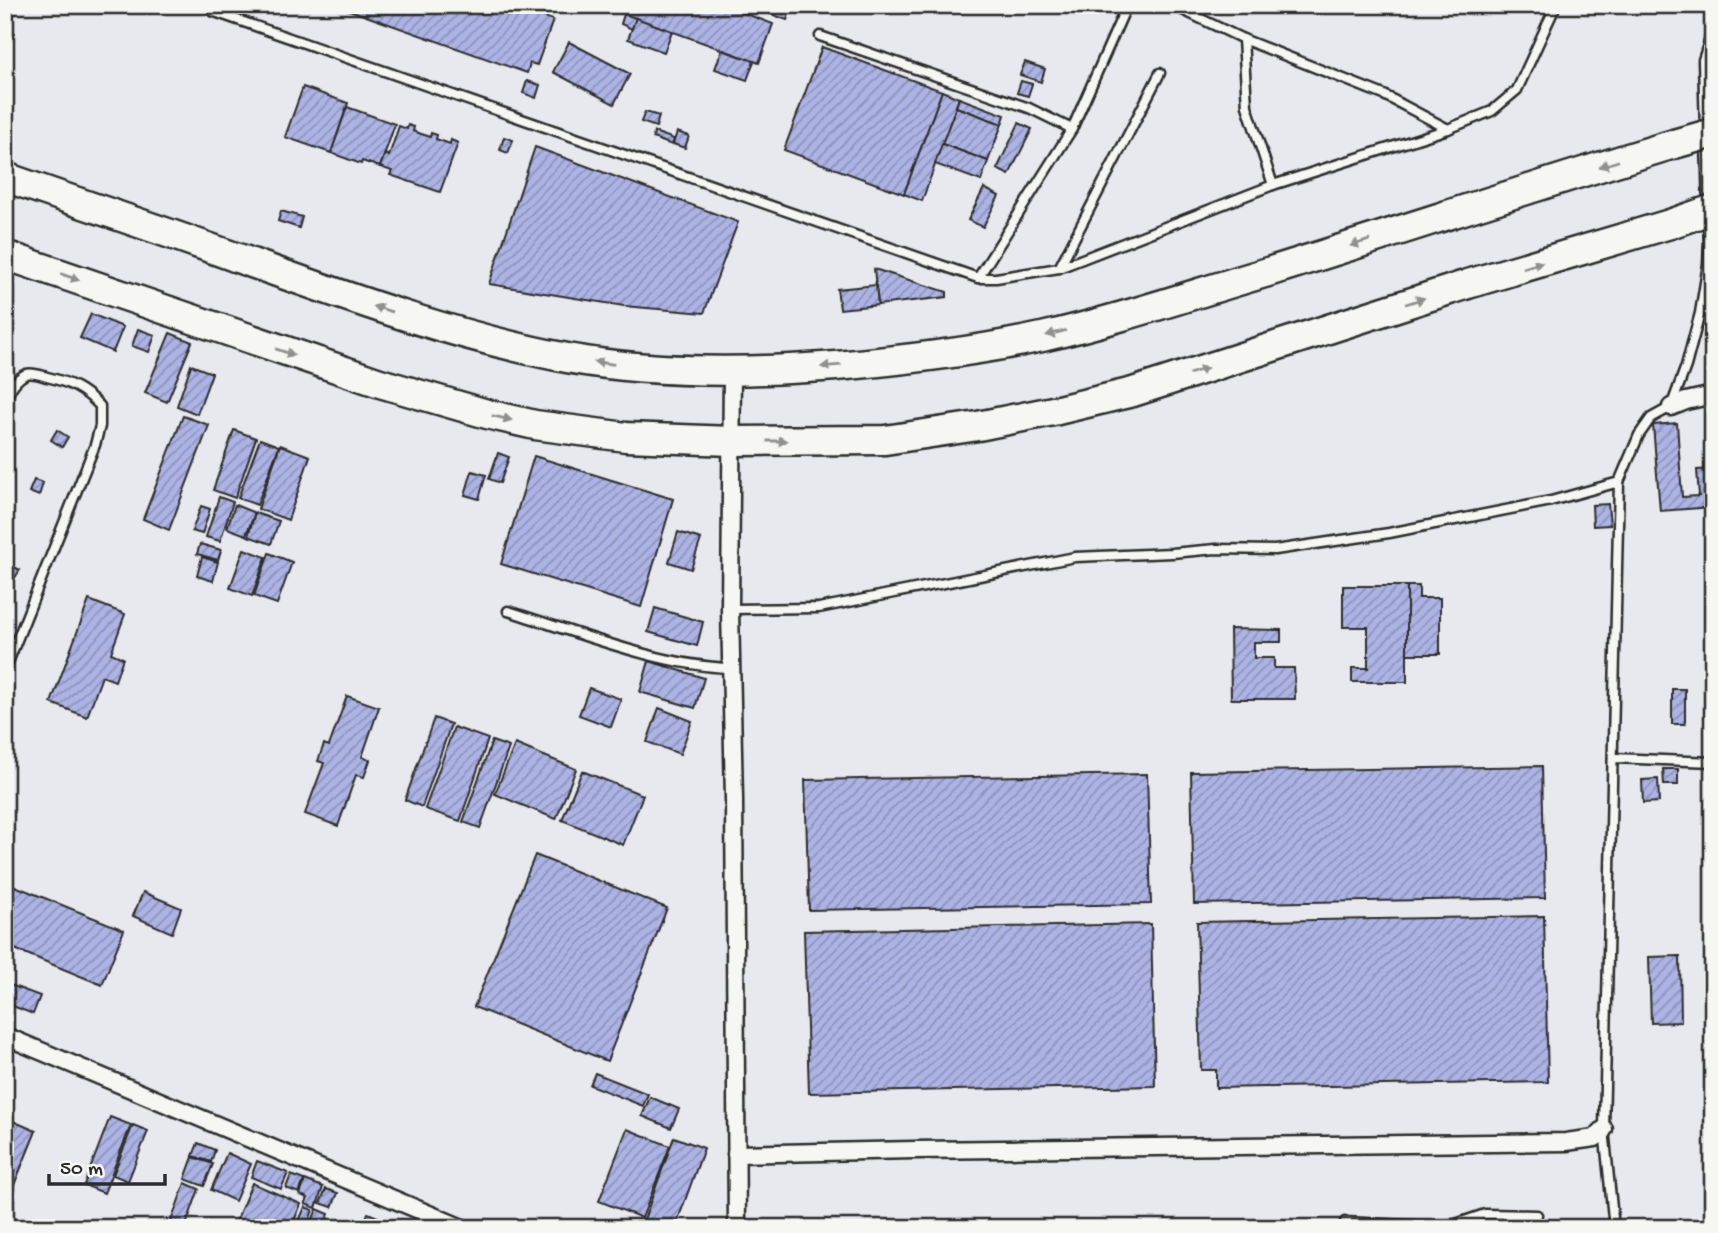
<svg xmlns="http://www.w3.org/2000/svg" width="1718" height="1233" viewBox="0 0 1718 1233" font-family="'Gochi Hand',sans-serif">
  <style>
    .building { fill: url(#building-hatch); stroke: #2b2b2b; stroke-width: 2 }
    .lines { fill: none; stroke-linecap: round; stroke-linejoin: round }
    .lane-casing { stroke: #2b2b2b; stroke-width: 13 }
    .street-casing { stroke: #2b2b2b; stroke-width: 21 }
    .highway-casing { stroke: #2b2b2b; stroke-width: 33 }
    .lane { stroke: #f6f6f2; stroke-width: 8 }
    .street { stroke: #f6f6f2; stroke-width: 16 }
    .highway { stroke: #f6f6f2; stroke-width: 28 }
    .highway-bridge-casing { stroke: #2b2b2b; stroke-width: 33; stroke-linecap: butt }
    .highway-bridge { stroke: #f6f6f2; stroke-width: 28 }
    .oneway { fill: #90908e }
  </style>
  <defs>
    <pattern id="building-hatch" width="6" height="6" patternUnits="userSpaceOnUse" patternTransform="scale(1.75)"><rect width="6" height="6" fill="#adb3e4"/><path d="M-1 1l2-2M0 6l6-6M5 7l2-2" fill="none" stroke="#8d92b9"/></pattern>
  </defs>
  <rect width="100%" height="100%" fill="#e7e9ef"/>
  <filter id="ink" filterUnits="userSpaceOnUse"><feTurbulence type="fractalNoise" baseFrequency=".0143" numOctaves="2"/><feDisplacementMap in="SourceGraphic" scale="14" xChannelSelector="R" yChannelSelector="G"/><feConvolveMatrix kernelMatrix="1 2 1 2 8 2 1 2 1" color-interpolation-filters="sRGB"/></filter>
  <g filter="url(#ink)">
    <g class="building">
      <polygon points="335,5 511,5 553,20 537,65 530,63 527,73"/>
      <polygon points="628,5 722,5 773,24 759,63 624,14"/>
      <polygon points="746,5 792,5 787,20"/>
      <polygon points="624,14 636,18 632,29 621,24"/>
      <polygon points="636,18 672,31 664,52 628,39"/>
      <polygon points="569,42 630,74 614,104 553,72"/>
      <polygon points="822,47 942,91 904,194 784,150"/>
      <polygon points="722,50 754,61 747,80 715,69"/>
      <polygon points="1025,62 1045,69 1041,82 1020,75"/>
      <polygon points="527,81 540,85 536,98 523,93"/>
      <polygon points="1021,81 1032,84 1028,96 1017,93"/>
      <polygon points="303,87 348,103 331,153 285,137"/>
      <polygon points="942,91 959,98 922,201 904,194"/>
      <polygon points="959,98 1005,115 1002,124 956,107"/>
      <polygon points="347,107 395,124 380,167 362,161 361,164 331,153"/>
      <polygon points="956,107 1002,124 988,161 942,144"/>
      <polygon points="645,112 659,116 656,127 641,122"/>
      <polygon points="1019,123 1032,129 1009,175 997,169"/>
      <polygon points="408,125 414,127 413,131 430,137 431,133 437,135 436,139 450,144 451,140 458,143 440,192 390,175 392,171 380,167 385,154 389,156 399,126 407,129"/>
      <polygon points="654,132 674,139 672,145 653,138"/>
      <polygon points="677,132 689,136 685,148 673,144"/>
      <polygon points="504,137 513,140 508,153 500,150"/>
      <polygon points="942,144 988,161 981,181 935,164"/>
      <polygon points="535,147 738,222 704,313 624,306 489,284"/>
      <polygon points="984,188 999,196 983,227 968,220"/>
      <polygon points="281,211 302,217 299,228 278,221"/>
      <polygon points="874,269 947,292 947,297 878,305"/>
      <polygon points="876,285 878,305 840,309 837,289"/>
      <polygon points="91,314 123,327 113,352 80,338"/>
      <polygon points="138,329 155,335 149,352 132,346"/>
      <polygon points="170,333 192,342 167,402 145,393"/>
      <polygon points="191,365 212,373 197,414 177,406"/>
      <polygon points="183,416 209,425 169,530 143,519"/>
      <polygon points="1677,423 1682,497 1699,496 1697,470 1713,469 1713,507 1660,511 1653,425"/>
      <polygon points="57,430 68,437 62,447 51,440"/>
      <polygon points="234,430 256,438 235,498 213,490"/>
      <polygon points="260,439 279,446 257,505 238,498"/>
      <polygon points="280,445 310,456 288,520 258,509"/>
      <polygon points="498,453 509,457 500,483 489,479"/>
      <polygon points="534,456 673,499 641,607 501,564"/>
      <polygon points="472,471 486,475 479,499 465,495"/>
      <polygon points="34,480 43,483 39,496 29,492"/>
      <polygon points="219,497 233,502 220,541 206,537"/>
      <polygon points="1608,504 1610,525 1593,526 1592,505"/>
      <polygon points="235,505 255,513 246,535 227,528"/>
      <polygon points="201,506 210,509 202,534 192,531"/>
      <polygon points="255,513 279,521 271,544 248,536"/>
      <polygon points="678,532 701,539 691,569 669,562"/>
      <polygon points="200,544 221,550 218,560 197,554"/>
      <polygon points="244,549 266,557 252,596 230,588"/>
      <polygon points="269,553 292,562 277,604 254,596"/>
      <polygon points="202,557 218,562 213,581 197,576"/>
      <polygon points="10,565 20,570 8,588 5,586 5,574"/>
      <polygon points="1343,586 1407,586 1407,682 1352,682 1352,668 1368,668 1368,627 1343,627"/>
      <polygon points="1407,586 1419,586 1419,598 1440,598 1440,654 1407,654"/>
      <polygon points="89,600 125,614 111,653 123,658 115,681 102,676 87,717 51,703"/>
      <polygon points="655,608 703,622 697,646 648,632"/>
      <polygon points="1230,629 1281,630 1281,642 1254,642 1254,658 1274,658 1274,668 1294,668 1295,699 1231,699"/>
      <polygon points="649,661 704,678 695,708 640,692"/>
      <polygon points="589,688 621,699 611,727 579,715"/>
      <rect x="1672" y="689" width="13" height="35"/>
      <polygon points="347,696 379,707 362,757 370,760 364,777 356,775 338,826 305,814 324,763 318,761 324,744 329,746"/>
      <polygon points="659,708 692,721 680,754 647,742"/>
      <polygon points="434,718 451,724 422,807 405,800"/>
      <polygon points="454,727 488,739 460,821 425,809"/>
      <polygon points="492,741 509,747 480,828 463,822"/>
      <polygon points="515,744 576,769 556,819 495,794"/>
      <polygon points="1542,766 1545,898 1194,904 1191,772"/>
      <polygon points="1663,769 1678,769 1678,785 1664,785"/>
      <polygon points="582,771 643,795 623,845 562,820"/>
      <polygon points="1147,774 1151,904 809,910 805,780"/>
      <polygon points="1658,779 1659,802 1643,803 1642,780"/>
      <polygon points="535,855 667,908 607,1061 474,1007"/>
      <polygon points="5,882 124,930 102,985 5,945"/>
      <polygon points="143,892 181,908 172,933 133,916"/>
      <polygon points="1544,916 1548,1082 1216,1088 1216,1070 1201,1070 1197,922"/>
      <polygon points="1151,924 1155,1086 809,1093 804,931"/>
      <polygon points="1680,956 1681,1022 1651,1023 1649,957"/>
      <polygon points="5,983 40,996 33,1014 5,1003"/>
      <polygon points="595,1073 648,1094 643,1106 590,1085"/>
      <polygon points="650,1097 679,1109 671,1128 642,1116"/>
      <polygon points="110,1117 131,1125 104,1193 84,1185"/>
      <polygon points="8,1119 36,1131 5,1207 5,1126"/>
      <polygon points="133,1125 148,1131 128,1181 113,1175"/>
      <polygon points="627,1129 670,1146 642,1218 599,1201"/>
      <polygon points="674,1137 704,1148 675,1228 641,1228"/>
      <polygon points="198,1143 215,1150 211,1162 193,1156"/>
      <polygon points="227,1153 251,1164 235,1201 211,1190"/>
      <polygon points="193,1157 213,1164 204,1186 185,1179"/>
      <polygon points="257,1161 288,1173 281,1189 251,1177"/>
      <polygon points="291,1175 304,1180 299,1193 286,1188"/>
      <polygon points="305,1180 323,1187 316,1208 305,1204 308,1198 300,1195"/>
      <polygon points="185,1183 199,1189 185,1228 172,1228 169,1227"/>
      <polygon points="252,1183 301,1204 291,1228 233,1228"/>
      <polygon points="326,1189 338,1193 332,1207 320,1203"/>
      <polygon points="305,1207 313,1210 306,1228 296,1228"/>
      <polygon points="317,1209 329,1214 323,1228 309,1228"/>
      <polygon points="368,1213 403,1228 362,1228"/>
    </g>
    <g class="lines">
      <g class="lane-casing">
        <g id="lane">
          <polyline points="1172,5 1243,39 1384,95 1448,129"/>
          <polyline points="212,11 978,278 996,278 1059,268 1273,185 1448,129 1492,111 1517,90 1556,5"/>
          <polyline points="820,36 1029,108 1072,129"/>
          <polyline points="1243,39 1247,106 1273,185"/>
          <polyline points="1705,129 1703,60 1713,29"/>
          <polyline points="1059,268 1160,73"/>
          <polyline points="978,278 1072,129 1127,5"/>
          <path d="M5,400C10,390 15,379 26,374C33,372 40,375 47,377C69,382 84,389 100,406V426L95,445L5,670"/>
          <polyline points="730,609 819,608 1075,557 1172,553 1216,549 1275,550 1389,533 1551,501 1619,482"/>
          <path d="M508,611C577,632 660,666 731,668"/>
          <polyline points="1613,758 1713,762"/>
          <polyline points="1344,1228 1345,1222 1447,1227 1485,1214 1537,1215"/>
          <polyline points="1614,1228 1604,1129 1619,482 1639,435 1651,418 1671,407 1686,366 1700,313 1708,264 1709,244 1706,142"/>
        </g>
      </g>
      <g class="street-casing">
        <g id="street">
          <polyline points="732,372 730,609 734,799 737,1228"/>
          <polyline points="1671,407 1686,401 1713,395"/>
          <polyline points="5,1036 462,1228"/>
          <polyline points="736,1154 914,1150 1566,1142 1595,1138 1604,1129"/>
        </g>
      </g>
      <g class="highway-casing">
        <g id="highway">
          <path d="M5,177C82,204 159,229 235,257C344,296 453,336 567,358C655,374 747,373 836,366C905,360 974,352 1042,337C1118,320 1193,294 1268,272C1403,230 1538,185 1674,144"/>
          <polyline points="5,255 380,383 487,414 535,425 626,437 732,441 885,440 978,426 1058,410 1133,392 1468,284 1670,224"/>
        </g>
      </g>
      <use href="#lane" class="lane"/>
      <use href="#street" class="street"/>
      <use href="#highway" class="highway"/>
      <g class="highway-bridge-casing">
        <g id="highway-bridge">
          <polyline points="1674,144 1713,133"/>
          <polyline points="1670,224 1713,209"/>
        </g>
      </g>
      <use href="#highway-bridge" class="highway-bridge"/>
    </g>
    <defs><path id="oneway-solid" d="M-6-.8H1V-3.2L6.5 0L1 3.2V.8H-6Z" transform="scale(1.75)"/></defs>
    <g class="oneway">
      <use href="#oneway-solid" transform="translate(1609 164) rotate(162)"/>
      <use href="#oneway-solid" transform="translate(1360 243) rotate(163)"/>
      <use href="#oneway-solid" transform="translate(1533 265) rotate(-17)"/>
      <use href="#oneway-solid" transform="translate(70 277) rotate(19)"/>
      <use href="#oneway-solid" transform="translate(1415 301) rotate(-18)"/>
      <use href="#oneway-solid" transform="translate(383 309) rotate(-162)"/>
      <use href="#oneway-solid" transform="translate(1056 333) rotate(166)"/>
      <use href="#oneway-solid" transform="translate(285 352) rotate(19)"/>
      <use href="#oneway-solid" transform="translate(604 363) rotate(-172)"/>
      <use href="#oneway-solid" transform="translate(831 366) rotate(175)"/>
      <use href="#oneway-solid" transform="translate(1198 371) rotate(-18)"/>
      <use href="#oneway-solid" transform="translate(502 418) rotate(13)"/>
      <use href="#oneway-solid" transform="translate(777 441)"/>
    </g>
  </g>
  <rect width="1718" height="1233" fill="none" stroke="#f6f6f2" stroke-width="28"/>
  <rect x="14" y="14" width="1690" height="1205" fill="none" stroke="#2b2b2b" stroke-width="2.5" filter="url(#ink)"/>
  <path d="M49 1174v10h116v-10" fill="none" stroke="#2b2b2b" stroke-width="3.5"/>
  <text x="60" y="1174" font-size="21" fill="#2b2b2b" stroke="#f6f6f2" stroke-width="5" paint-order="stroke">50 m</text>
</svg>
